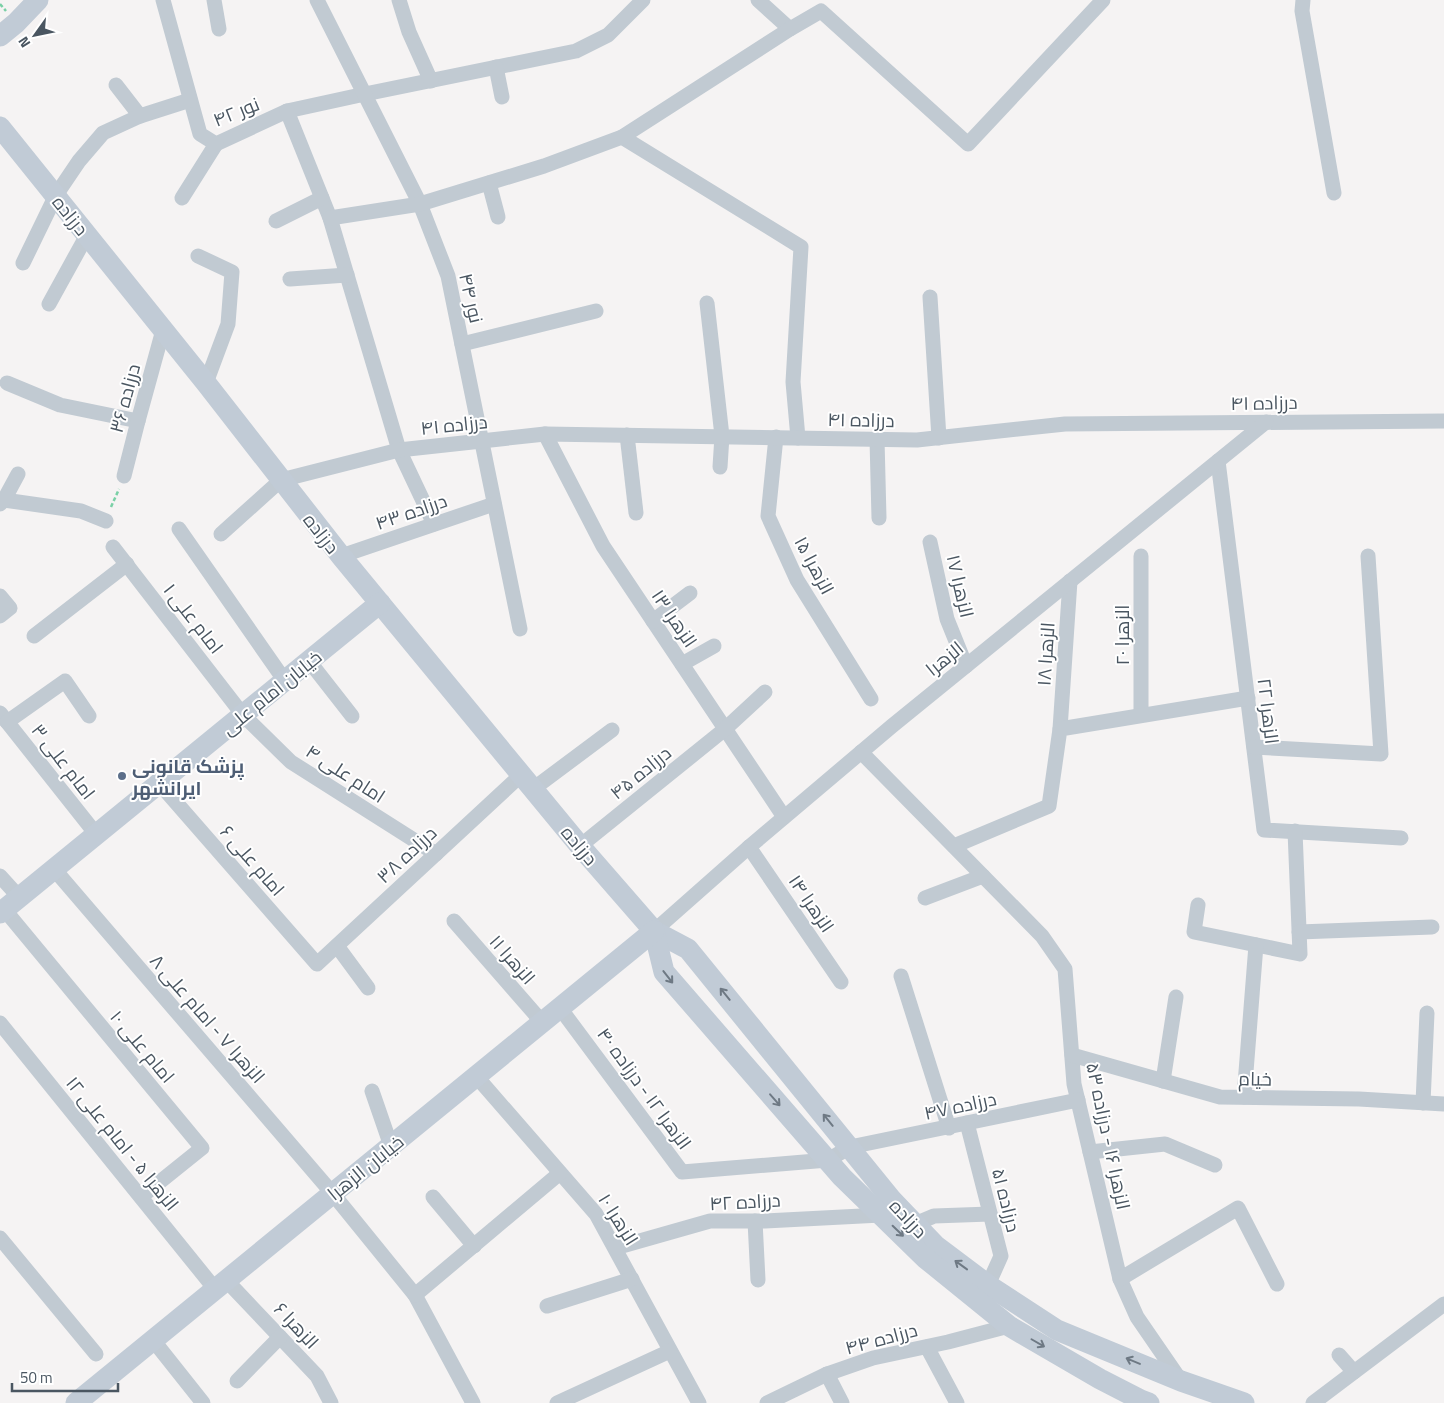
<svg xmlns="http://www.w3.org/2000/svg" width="1444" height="1403" viewBox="0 0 1444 1403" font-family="'Titillium Web',Cairo,sans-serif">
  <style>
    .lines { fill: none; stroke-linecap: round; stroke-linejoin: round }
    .path { stroke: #7ad0a6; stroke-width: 2.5; stroke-dasharray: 4 2.5; stroke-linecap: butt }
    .street { stroke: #c1cad2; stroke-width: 15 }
    .secondary { stroke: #c1cbd6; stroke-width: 21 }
    .oneway { stroke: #6e7984 }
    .service-dot { fill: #5c6f8a; stroke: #fff; stroke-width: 2 }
    .labels { text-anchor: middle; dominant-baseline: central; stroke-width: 4; stroke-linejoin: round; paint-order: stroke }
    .street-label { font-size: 19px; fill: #4a5661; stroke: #fff }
    .service-label { font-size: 19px; font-weight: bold; fill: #4e5e75; stroke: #fff; text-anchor: start }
  </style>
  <rect width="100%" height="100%" fill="#f5f3f3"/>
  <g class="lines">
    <g class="path">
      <polyline points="0,4 6,11"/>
      <polyline points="111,507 119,489"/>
    </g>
    <g class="street">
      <polyline points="163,0 200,134 216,144 287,111 365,94 576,51 608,35 643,0"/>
      <polyline points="214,0 219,29"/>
      <polyline points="317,0 420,204 448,276 520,629"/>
      <polyline points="399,0 409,32 431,81"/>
      <polyline points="758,0 790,29"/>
      <polyline points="1303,0 1302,11 1334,193"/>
      <polyline points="496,67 502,97"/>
      <polyline points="116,85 140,116"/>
      <polyline points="287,111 330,218 399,450 434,524"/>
      <polyline points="622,137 801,247 793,382 798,438"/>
      <polyline points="489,183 498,217"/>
      <polyline points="182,198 216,144"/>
      <polyline points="330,218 420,204 544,166 622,137 790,29 821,11 968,144 1103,0"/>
      <polyline points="276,221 322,198"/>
      <polyline points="198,256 232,272 228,324 206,383"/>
      <polyline points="23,263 56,195 79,161 103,133 140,116 190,100"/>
      <polyline points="290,279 347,275"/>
      <polyline points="930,297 939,438"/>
      <polyline points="707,303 722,436 720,467"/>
      <polyline points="49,304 87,235"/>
      <polyline points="462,344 596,311"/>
      <polyline points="7,383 60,405 138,421"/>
      <polyline points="545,434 603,546 784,817"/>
      <polyline points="627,435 636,513"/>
      <polyline points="776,437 768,516 797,580 871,699"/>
      <polyline points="877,439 879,518"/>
      <polyline points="1218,461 1264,830 1401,838"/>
      <polyline points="124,476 138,421 163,330"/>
      <polyline points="4,500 81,511 106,521"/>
      <polyline points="0,504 4,500 18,474"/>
      <polyline points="179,529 285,681"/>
      <polyline points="221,534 281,480 399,450 545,434 917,440 1065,424 1444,421"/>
      <polyline points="930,542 947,619 966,666"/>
      <polyline points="113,547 243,715 291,762 436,854"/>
      <polyline points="341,556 494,504"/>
      <polyline points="0,596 10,608 0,616"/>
      <polyline points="653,621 690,593"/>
      <polyline points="34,636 127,564"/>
      <polyline points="309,661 352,716"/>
      <polyline points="682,664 714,646"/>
      <polyline points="0,713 96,834"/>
      <polyline points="1141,715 1141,556"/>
      <polyline points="7,722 65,681 89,716"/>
      <polyline points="1060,729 1070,581"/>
      <polyline points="1254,747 1381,754 1368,556"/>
      <polyline points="861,752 1042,936 1065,969 1074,1084 1120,1279 1137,1317 1181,1381"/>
      <polyline points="159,783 317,964 521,775"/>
      <polyline points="533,789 612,730"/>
      <polyline points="580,846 725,729 765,692"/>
      <polyline points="954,846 1049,806 1060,729 1248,698"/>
      <polyline points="749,847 841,982"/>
      <polyline points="54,869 333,1194 415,1295 473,1403"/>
      <polyline points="0,876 19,897"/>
      <polyline points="925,898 983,876"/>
      <polyline points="1198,905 1194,932 1300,954 1295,831"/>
      <polyline points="4,909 202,1148 141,1197"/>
      <polyline points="454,921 542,1022"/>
      <polyline points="654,931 749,847 892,726 1266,422"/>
      <polyline points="1299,932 1432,927"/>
      <polyline points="337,946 368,988"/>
      <polyline points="901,976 949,1128"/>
      <polyline points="560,1008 682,1172 828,1160 850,1147 1078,1100"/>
      <polyline points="0,1023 215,1289"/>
      <polyline points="1072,1055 1220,1097 1359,1099 1444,1104"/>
      <polyline points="476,1076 596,1214 699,1403"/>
      <polyline points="1163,1081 1176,997"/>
      <polyline points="372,1091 391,1146"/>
      <polyline points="1244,1097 1256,945"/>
      <polyline points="1423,1103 1427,1013"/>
      <polyline points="967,1123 1001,1256 988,1285"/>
      <polyline points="1090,1152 1165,1144 1215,1165"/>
      <polyline points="433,1197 474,1246"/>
      <polyline points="755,1221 758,1280"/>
      <polyline points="915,1224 934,1216 990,1214"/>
      <polyline points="0,1238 96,1354"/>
      <polyline points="615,1248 710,1221 765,1221 881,1215"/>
      <polyline points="1120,1279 1238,1208 1277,1284"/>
      <polyline points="226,1280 317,1376 331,1403"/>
      <polyline points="415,1295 560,1173"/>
      <polyline points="547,1306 632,1279"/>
      <polyline points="153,1340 203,1403"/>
      <polyline points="927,1347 957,1403"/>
      <polyline points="1339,1355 1354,1372"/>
      <polyline points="827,1374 842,1403"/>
      <polyline points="237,1381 280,1337"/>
      <polyline points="557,1403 670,1351"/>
      <polyline points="767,1403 827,1374 873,1358 948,1342 1009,1326"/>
      <polyline points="1313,1403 1444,1304"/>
    </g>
    <g class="secondary">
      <polyline points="0,36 16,23 38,0"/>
      <polyline points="0,127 206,383 341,556 580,846 654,931 688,949 892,1200 936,1246 988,1285 1057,1330 1181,1381 1244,1403"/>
      <polyline points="0,913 380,603"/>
      <polyline points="654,931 664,972 842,1177 925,1258 1009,1326 1100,1379 1141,1400 1149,1403"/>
      <polyline points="76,1403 654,931"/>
    </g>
  </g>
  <defs><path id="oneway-shaft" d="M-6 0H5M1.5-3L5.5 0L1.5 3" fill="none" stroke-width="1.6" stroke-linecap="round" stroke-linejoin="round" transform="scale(1.25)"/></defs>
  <g class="oneway">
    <use href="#oneway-shaft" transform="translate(668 977) rotate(52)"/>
    <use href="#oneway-shaft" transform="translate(725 994) rotate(-129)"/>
    <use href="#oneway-shaft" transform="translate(775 1100) rotate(49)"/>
    <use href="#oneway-shaft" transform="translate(828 1120) rotate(-129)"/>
    <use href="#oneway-shaft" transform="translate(898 1231) rotate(44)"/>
    <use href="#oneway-shaft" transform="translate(961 1265) rotate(-144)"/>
    <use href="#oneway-shaft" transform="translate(1038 1343) rotate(30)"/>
    <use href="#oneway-shaft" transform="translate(1133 1361) rotate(-157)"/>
  </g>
  <circle class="service-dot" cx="122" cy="776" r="5"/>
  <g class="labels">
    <g class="street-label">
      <text transform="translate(236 111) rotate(-22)">نور ۴۲</text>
      <text transform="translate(71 215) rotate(51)">درزاده</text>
      <text transform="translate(472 298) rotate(77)">نور ۴۴</text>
      <text transform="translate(124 398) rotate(-75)">درزاده ۳۶</text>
      <text transform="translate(1264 402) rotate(-1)">درزاده ۴۱</text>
      <text transform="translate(861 419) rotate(1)">درزاده ۴۱</text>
      <text transform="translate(454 424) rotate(-6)">درزاده ۴۱</text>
      <text transform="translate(411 511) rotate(-19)">درزاده ۴۳</text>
      <text transform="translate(322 533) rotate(52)">درزاده</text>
      <text transform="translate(815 565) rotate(62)">الزهرا ۱۵</text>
      <text transform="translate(961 586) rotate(77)">الزهرا ۱۷</text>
      <text transform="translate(194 618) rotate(52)">امام علی ۱</text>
      <text transform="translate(675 618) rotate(56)">الزهرا ۱۳</text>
      <text transform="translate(1121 635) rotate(-90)">الزهرا ۲۰</text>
      <text transform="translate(1045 654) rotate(-86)">الزهرا ۱۸</text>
      <text transform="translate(944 658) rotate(-39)">الزهرا</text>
      <text transform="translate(271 692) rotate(-39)">خیابان امام علی</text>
      <text transform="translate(1269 711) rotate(83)">الزهرا ۲۲</text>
      <text transform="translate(64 761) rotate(52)">امام علی ۳</text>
      <text transform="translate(640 772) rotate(-39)">درزاده ۴۵</text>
      <text transform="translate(346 773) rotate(33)">امام علی ۴</text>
      <text transform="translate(580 845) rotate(50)">درزاده</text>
      <text transform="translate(406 854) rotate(-43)">درزاده ۳۸</text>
      <text transform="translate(253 860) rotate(49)">امام علی ۶</text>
      <text transform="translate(812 903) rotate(56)">الزهرا ۱۴</text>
      <text transform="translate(513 959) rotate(49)">الزهرا ۱۱</text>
      <text transform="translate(208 1018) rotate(49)">الزهرا ۷ - امام علی ۸</text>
      <text transform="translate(143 1046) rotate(50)">امام علی ۱۰</text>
      <text transform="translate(1255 1078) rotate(1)">خیام</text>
      <text transform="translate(645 1088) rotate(54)">الزهرا ۱۲ - درزاده ۴۰</text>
      <text transform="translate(960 1105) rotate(-12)">درزاده ۴۷</text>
      <text transform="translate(1109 1136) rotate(78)">الزهرا ۱۶ - درزاده ۵۳</text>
      <text transform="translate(123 1143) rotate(51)">الزهرا ۵ - امام علی ۱۲</text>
      <text transform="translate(365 1167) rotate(-39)">خیابان الزهرا</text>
      <text transform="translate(1007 1200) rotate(76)">درزاده ۵۱</text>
      <text transform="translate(745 1201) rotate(-3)">درزاده ۴۲</text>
      <text transform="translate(909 1218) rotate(47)">درزاده</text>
      <text transform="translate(619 1219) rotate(58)">الزهرا ۱۰</text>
      <text transform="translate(297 1325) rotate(47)">الزهرا ۶</text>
      <text transform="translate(881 1338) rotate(-15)">درزاده ۴۴</text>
    </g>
    <g class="service-label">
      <text x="132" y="765">پزشک قانونی<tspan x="132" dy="22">ایرانشهر</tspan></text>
    </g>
  </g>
  <g transform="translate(35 35) rotate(237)" stroke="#ffffff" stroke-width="4" paint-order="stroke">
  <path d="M0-4L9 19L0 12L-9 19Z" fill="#4a5661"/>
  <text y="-8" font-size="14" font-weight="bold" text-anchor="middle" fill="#4a5661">N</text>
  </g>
  <path d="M12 1383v8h106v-8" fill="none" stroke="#4a5661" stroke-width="2.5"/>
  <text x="20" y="1383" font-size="15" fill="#4a5661" stroke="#ffffff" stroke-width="4" paint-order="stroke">50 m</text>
</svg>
